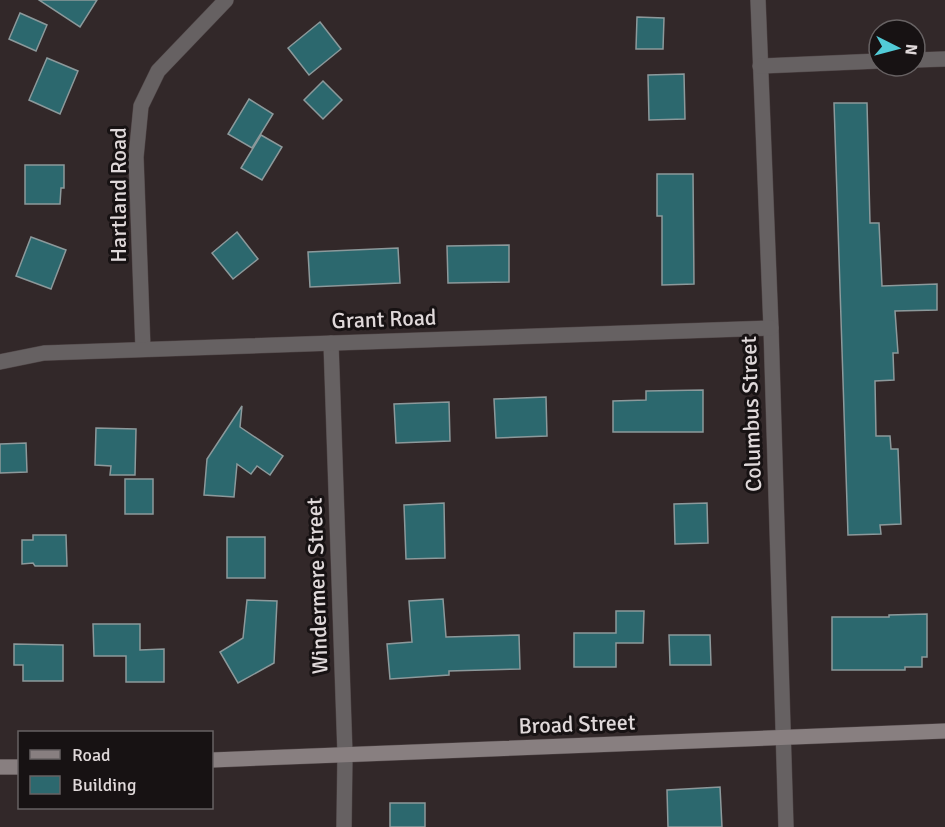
<svg xmlns="http://www.w3.org/2000/svg" width="945" height="827" viewBox="0 0 945 827" font-family="Signika,sans-serif">
  <style>
    .building { fill: #2c686e; stroke: #8c999b; stroke-width: 1.5 }
    .lines { fill: none; stroke-linecap: round; stroke-linejoin: round }
    .street-casing { stroke: #4e4445; stroke-width: 16 }
    .secondary-casing { stroke: #4e4445; stroke-width: 16 }
    .street { stroke: #666162; stroke-width: 15 }
    .secondary { stroke: #887f80; stroke-width: 15 }
    .labels { text-anchor: middle; dominant-baseline: central; stroke-width: 6; stroke-linejoin: round; paint-order: stroke }
    .street-label { font-size: 22px; fill: #e0d9da; stroke: #171213 }
  </style>
  <rect width="100%" height="100%" fill="#322829"/>
  <g class="building">
    <polygon points="39,0 97,0 80,27"/>
    <polygon points="20,13 47,25 36,51 9,39"/>
    <polygon points="637,17 664,18 663,49 636,49"/>
    <polygon points="320,22 341,49 309,75 288,48"/>
    <polygon points="47,58 78,71 60,114 29,100"/>
    <polygon points="684,74 685,119 649,120 648,75"/>
    <polygon points="323,81 342,100 323,119 304,100"/>
    <polygon points="249,99 273,114 252,148 228,134"/>
    <polygon points="834,103 867,103 870,223 879,223 882,286 937,284 937,310 895,311 898,353 893,353 894,380 875,381 876,436 890,436 891,449 898,449 901,524 880,525 881,534 848,535"/>
    <polygon points="261,135 282,147 262,180 241,168"/>
    <polygon points="25,165 64,165 64,188 61,188 60,204 25,204"/>
    <polygon points="657,174 693,174 694,284 662,285 662,216 657,216"/>
    <polygon points="237,232 258,259 233,279 212,253"/>
    <polygon points="31,237 66,250 51,289 16,276"/>
    <polygon points="509,245 509,282 448,283 447,246"/>
    <polygon points="398,248 400,283 310,287 308,252"/>
    <polygon points="703,390 703,432 613,432 613,401 646,400 646,391"/>
    <polygon points="546,397 547,436 496,438 494,399"/>
    <polygon points="449,402 450,441 396,443 394,404"/>
    <polygon points="242,406 240,427 283,456 270,475 257,466 251,474 237,464 234,497 204,495 207,459"/>
    <polygon points="96,428 136,429 135,475 110,475 111,466 95,465"/>
    <polygon points="26,443 27,472 0,473 0,444"/>
    <rect x="125" y="479" width="28" height="35"/>
    <polygon points="444,503 445,558 406,559 404,505"/>
    <polygon points="707,503 708,543 675,544 674,504"/>
    <polygon points="33,535 66,535 67,566 35,566 33,563 22,564 22,540 33,540"/>
    <rect x="227" y="537" width="38" height="41"/>
    <polygon points="443,599 446,637 519,635 520,669 449,671 449,675 390,679 387,644 412,642 409,601"/>
    <polygon points="247,600 277,601 274,663 238,683 220,652 243,638"/>
    <polygon points="616,611 644,611 643,643 616,643 616,667 574,667 574,633 616,633"/>
    <polygon points="927,614 927,657 922,657 922,667 905,667 905,670 832,670 832,617 889,617 889,615"/>
    <polygon points="93,624 140,624 140,650 164,649 164,682 126,682 126,656 94,656"/>
    <polygon points="669,635 710,635 711,665 670,665"/>
    <polygon points="14,644 63,645 63,681 23,681 23,665 14,665"/>
    <polygon points="720,787 722,827 668,827 667,790"/>
    <rect x="390" y="803" width="35" height="24"/>
  </g>
  <g class="lines">
    <g class="street-casing">
      <g id="street">
        <polyline points="758,0 771,328 786,827"/>
        <polyline points="915,60 945,59"/>
        <polyline points="760,66 879,61"/>
        <polyline points="331,343 345,754 344,827"/>
        <polyline points="143,349 136,157 141,106 158,71 226,0"/>
        <polyline points="0,362 44,353 771,328"/>
      </g>
    </g>
    <g class="secondary-casing">
      <g id="secondary">
        <polyline points="212,760 945,731"/>
        <polyline points="0,767 20,767"/>
      </g>
    </g>
    <use href="#street" class="street"/>
    <use href="#secondary" class="secondary"/>
  </g>
  <g class="labels">
    <g class="street-label">
      <text transform="translate(118 195) rotate(-90)">Hartland Road</text>
      <text transform="translate(384 319) rotate(-2)">Grant Road</text>
      <text transform="translate(751 414) rotate(-92)">Columbus Street</text>
      <text transform="translate(317 586) rotate(-92)">Windermere Street</text>
      <text transform="translate(577 724) rotate(-2)">Broad Street</text>
    </g>
  </g>
  <rect x="18" y="731" width="195" height="78" fill="#171213" stroke="#676263" stroke-width="1.5"/>
  <rect x="30" y="750" width="30" height="9" fill="#887f80" stroke="#676263" stroke-width="1.5"/>
  <text x="72" y="761" font-size="18" fill="#e0d9da">Road</text>
  <rect x="30" y="776" width="30" height="18" fill="#2c686e" stroke="#676263" stroke-width="1.5"/>
  <text x="72" y="791" font-size="18" fill="#e0d9da">Building</text>
  <g transform="translate(897 48) rotate(96)"><circle r="28" fill="#171213" stroke="#676263" stroke-width="1.5"/>
  <path d="M0-4.5L10 22L0 15L-10 22Z" fill="#52cbd7"/>
  <text y="-9" font-size="16" font-weight="bold" text-anchor="middle" fill="#e0d9da">N</text>
  </g>
</svg>
